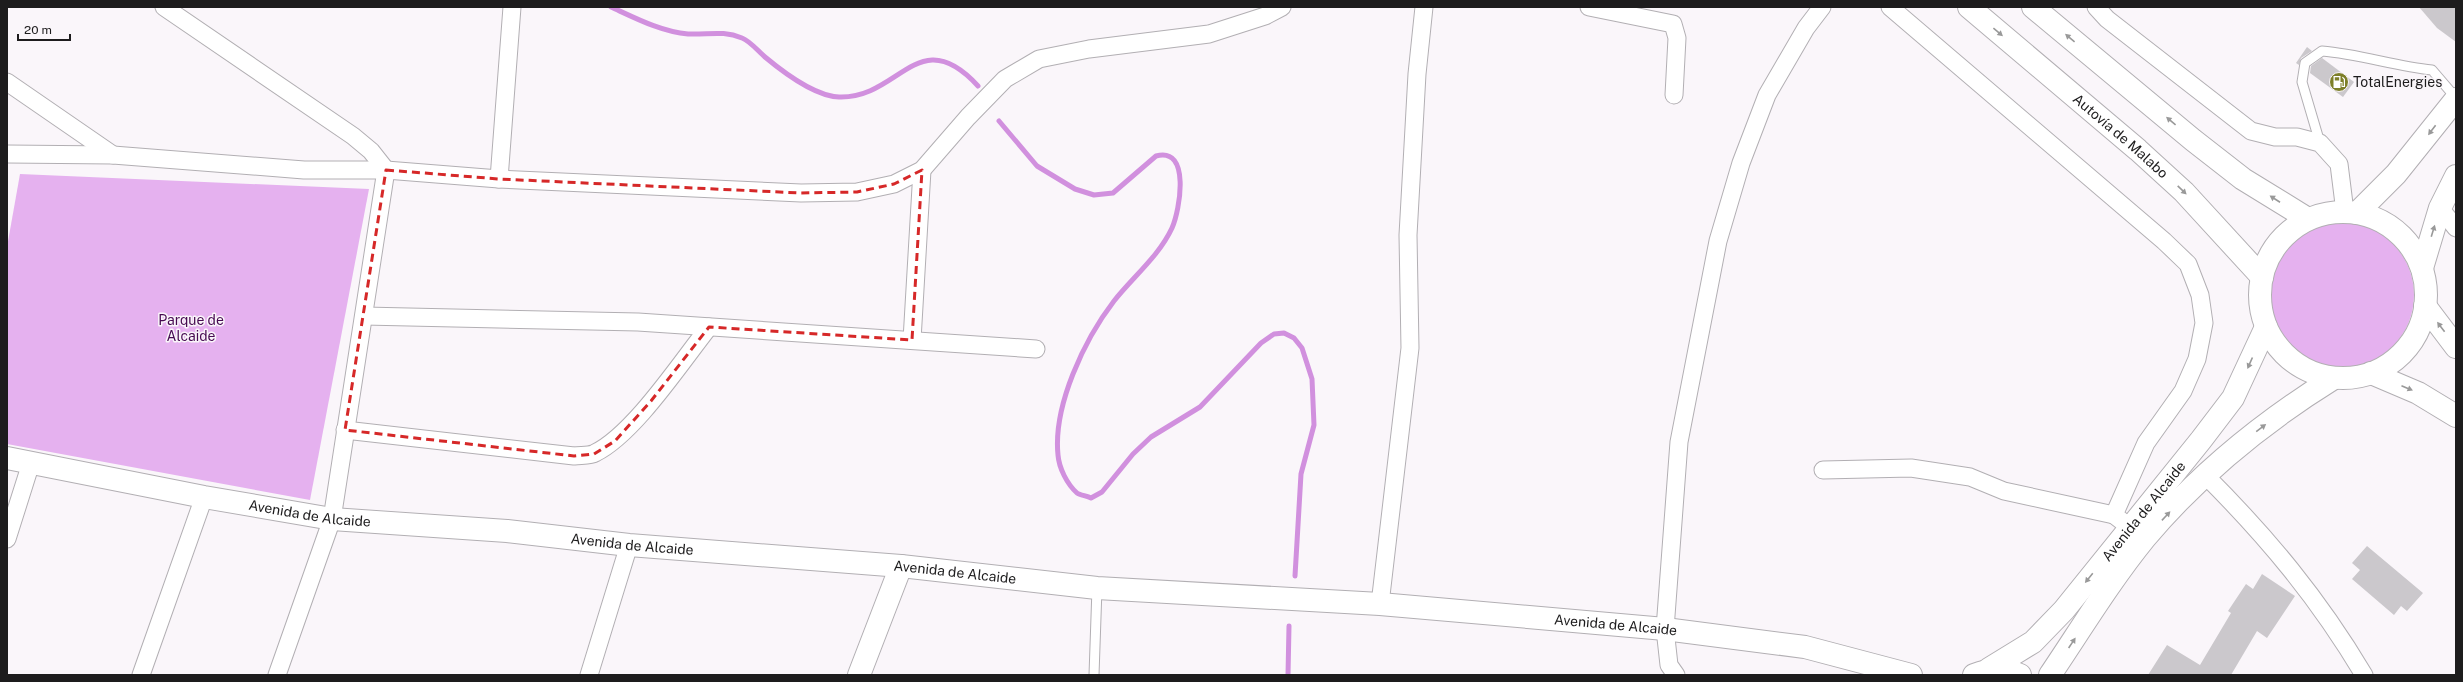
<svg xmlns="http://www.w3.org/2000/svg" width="2463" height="682" viewBox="0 0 2463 682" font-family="'Public Sans',sans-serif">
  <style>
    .green { fill: #e5b1ef }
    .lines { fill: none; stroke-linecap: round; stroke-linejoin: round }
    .stream { stroke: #d190de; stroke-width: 5 }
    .building { fill: #cbc8cc }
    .service-casing { stroke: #b2afb3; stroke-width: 11 }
    .minor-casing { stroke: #b2afb3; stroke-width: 19 }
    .tertiary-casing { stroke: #b2afb3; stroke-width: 24 }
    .secondary-casing { stroke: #b2afb3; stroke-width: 24 }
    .primary-casing { stroke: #b2afb3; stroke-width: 24 }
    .trunk-casing { stroke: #b2afb3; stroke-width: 24 }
    .service { stroke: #fff; stroke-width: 9 }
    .minor { stroke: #fff; stroke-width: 17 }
    .tertiary { stroke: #fff; stroke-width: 22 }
    .secondary { stroke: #fff; stroke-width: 22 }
    .primary { stroke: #fff; stroke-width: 22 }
    .trunk { stroke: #fff; stroke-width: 22 }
    .oneway { fill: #999 }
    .marked { fill: none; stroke: #d62828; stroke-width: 3; stroke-dasharray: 8 5; stroke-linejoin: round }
    .labels { text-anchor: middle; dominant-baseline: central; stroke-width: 3; stroke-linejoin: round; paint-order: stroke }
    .poi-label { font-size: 14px; fill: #1d1c1d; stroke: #faf6fa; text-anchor: start }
    .street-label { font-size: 14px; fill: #1d1c1d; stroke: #faf6fa }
    .park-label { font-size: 14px; fill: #470a52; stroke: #faf6fa }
  </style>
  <rect width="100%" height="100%" fill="#faf6fa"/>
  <g class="green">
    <polygon points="20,174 369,189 310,500 7,444 7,247"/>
    <circle cx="2341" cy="295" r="73"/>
  </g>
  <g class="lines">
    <g class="stream">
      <path d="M611,7C635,18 662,32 688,34C708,35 723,30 742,38C750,41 758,51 765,57C783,72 815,96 839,97C900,99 918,21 978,86"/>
      <path d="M999,121L1037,166L1075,189L1094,195L1113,193L1156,156C1191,146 1180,210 1172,228C1159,256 1133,277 1114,301C1084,340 1053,406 1058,455C1059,468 1067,484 1077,493C1080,495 1087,496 1091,498L1102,492L1133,454L1151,437L1200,407L1261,343L1274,334L1284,333L1294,338L1302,348L1312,379L1314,425L1301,474L1295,576"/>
      <polyline points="1288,675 1289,626"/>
    </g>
  </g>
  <g class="building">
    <polygon points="2419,7 2456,7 2456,42 2437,28"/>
    <polygon points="2307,47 2312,51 2301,58 2299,65 2296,63"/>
    <polygon points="2322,58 2354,82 2343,97 2310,73 2311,66"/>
    <polygon points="2367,546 2423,593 2407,611 2401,606 2394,615 2352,579 2360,570 2352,563"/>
    <polygon points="2262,574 2295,596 2267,638 2257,631 2231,675 2148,675 2167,645 2200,665 2231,613 2228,611 2246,584 2253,589"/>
  </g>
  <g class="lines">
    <g class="service-casing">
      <g id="service">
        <path d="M2320,143L2302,82L2305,63L2322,51C2359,54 2395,66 2432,70L2456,98"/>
        <polyline points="1094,675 1097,588"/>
      </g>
    </g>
    <g class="minor-casing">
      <g id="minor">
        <polyline points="164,7 353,136 371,151 386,170 332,519 277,675"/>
        <polyline points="1589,7 1673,24 1677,38 1674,95"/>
        <polyline points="1890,7 2164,241 2188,264 2200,295 2204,323 2197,359 2183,391 2146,443 2114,515 2140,535"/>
        <polyline points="2096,7 2107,19 2251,131 2275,137 2297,137 2320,143 2339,164 2345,212"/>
        <polyline points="7,82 113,155"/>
        <polyline points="7,154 113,155 304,170 386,170 499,179 801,193 857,192 894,184 922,170 968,117 1005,79 1039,59 1089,49 1209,34 1265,16 1282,7"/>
        <polyline points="499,179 512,7"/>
        <polyline points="2440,208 2456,228"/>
        <polyline points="364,316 638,322 1036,349"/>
        <polyline points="912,340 922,170"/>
        <path d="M345,430L574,456C581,455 590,456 595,453C634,434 681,362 709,327"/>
        <polyline points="1823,470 1911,468 1970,477 2004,491 2114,515"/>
        <path d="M2205,475C2268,538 2318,598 2364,675"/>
        <polyline points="7,539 31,463"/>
        <polyline points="1380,604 1410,348 1408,235 1417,74 1424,7"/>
        <polyline points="141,675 204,497"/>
        <polyline points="589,675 629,545"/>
        <polyline points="1676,675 1669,665 1665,629 1679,442 1718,241 1741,163 1767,95 1806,28 1822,7"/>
      </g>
    </g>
    <g class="tertiary-casing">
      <polyline id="tertiary" points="859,675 901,566"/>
    </g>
    <g class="secondary-casing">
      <g id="secondary">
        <path id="s1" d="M7,458L204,497L332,519L507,531L629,545L901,566L1097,588L1380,604L1665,629L1805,647L1911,675"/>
        <path id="s2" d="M1989,669L2033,642L2064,610L2201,440L2233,398L2266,327"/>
        <path d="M1974,675C1990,669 2003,667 2020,675"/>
        <path d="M2050,675C2081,629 2110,581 2145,538C2199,474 2263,422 2334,378"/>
      </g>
    </g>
    <g class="primary-casing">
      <g id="primary">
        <path id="s3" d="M1969,7L2138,150L2184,192L2262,277"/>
        <polyline points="2033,7 2193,140 2243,179 2308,219"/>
      </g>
    </g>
    <g class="trunk-casing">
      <g id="trunk">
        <circle cx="2343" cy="295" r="83"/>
        <polyline points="2357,213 2396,174 2456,99"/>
        <polyline points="2422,268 2440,208 2456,176"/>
        <polyline points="2425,306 2456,347"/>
        <polyline points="2371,373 2418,393 2456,416"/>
      </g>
    </g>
    <use href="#service" class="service"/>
    <use href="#minor" class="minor"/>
    <use href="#tertiary" class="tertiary"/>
    <use href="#secondary" class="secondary"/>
    <use href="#primary" class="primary"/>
    <use href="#trunk" class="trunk"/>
  </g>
  <defs><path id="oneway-solid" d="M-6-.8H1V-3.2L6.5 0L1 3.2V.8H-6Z"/></defs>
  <g class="oneway">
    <use href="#oneway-solid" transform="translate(1998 32) rotate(40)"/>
    <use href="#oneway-solid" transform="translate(2070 38) rotate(-140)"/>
    <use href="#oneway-solid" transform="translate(2171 121) rotate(-140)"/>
    <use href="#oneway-solid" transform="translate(2432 130) rotate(127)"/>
    <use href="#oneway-solid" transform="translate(2182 190) rotate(44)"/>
    <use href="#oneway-solid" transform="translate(2275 199) rotate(-147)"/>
    <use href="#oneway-solid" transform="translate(2433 231) rotate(-73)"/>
    <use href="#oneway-solid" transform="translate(2441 327) rotate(-127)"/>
    <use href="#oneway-solid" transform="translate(2250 363) rotate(114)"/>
    <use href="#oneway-solid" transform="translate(2407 388) rotate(23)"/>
    <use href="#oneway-solid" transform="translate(2261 428) rotate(-37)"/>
    <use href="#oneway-solid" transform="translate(2166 516) rotate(-47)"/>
    <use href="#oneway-solid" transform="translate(2089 578) rotate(129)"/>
    <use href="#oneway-solid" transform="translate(2072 643) rotate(-56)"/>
  </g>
  <path class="marked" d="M386,170L499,179L801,193L857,192L894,184L922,170L912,340L709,327L651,401L615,441L594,454L574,456L345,430Z"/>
  <defs>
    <g id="fuel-disc" transform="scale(1)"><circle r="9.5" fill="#7d7f29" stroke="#faf6fa"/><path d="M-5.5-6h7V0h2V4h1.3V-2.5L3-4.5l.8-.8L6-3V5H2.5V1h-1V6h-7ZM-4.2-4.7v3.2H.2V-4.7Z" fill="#fff"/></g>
  </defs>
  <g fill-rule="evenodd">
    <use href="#fuel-disc" x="2339" y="82"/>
  </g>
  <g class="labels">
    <g class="poi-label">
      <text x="2353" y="82">TotalEnergies</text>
    </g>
    <g class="street-label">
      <text stroke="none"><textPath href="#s3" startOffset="199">Autovía de Malabo</textPath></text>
      <text stroke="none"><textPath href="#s2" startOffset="223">Avenida de Alcaide</textPath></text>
      <text stroke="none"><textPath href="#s1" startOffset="308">Avenida de Alcaide</textPath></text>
      <text stroke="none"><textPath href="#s1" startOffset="632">Avenida de Alcaide</textPath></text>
      <text stroke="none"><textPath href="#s1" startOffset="956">Avenida de Alcaide</textPath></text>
      <text stroke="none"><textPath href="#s1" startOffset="1619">Avenida de Alcaide</textPath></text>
    </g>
    <g class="park-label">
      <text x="191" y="320">Parque de<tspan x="191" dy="16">Alcaide</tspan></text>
    </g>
  </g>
  <rect width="2463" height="682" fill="none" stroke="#1d1c1d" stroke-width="16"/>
  <path d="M18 34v6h52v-6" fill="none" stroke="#1d1c1d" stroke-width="2"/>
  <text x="24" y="34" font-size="12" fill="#1d1c1d" stroke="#faf6fa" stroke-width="3" paint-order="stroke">20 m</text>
</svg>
